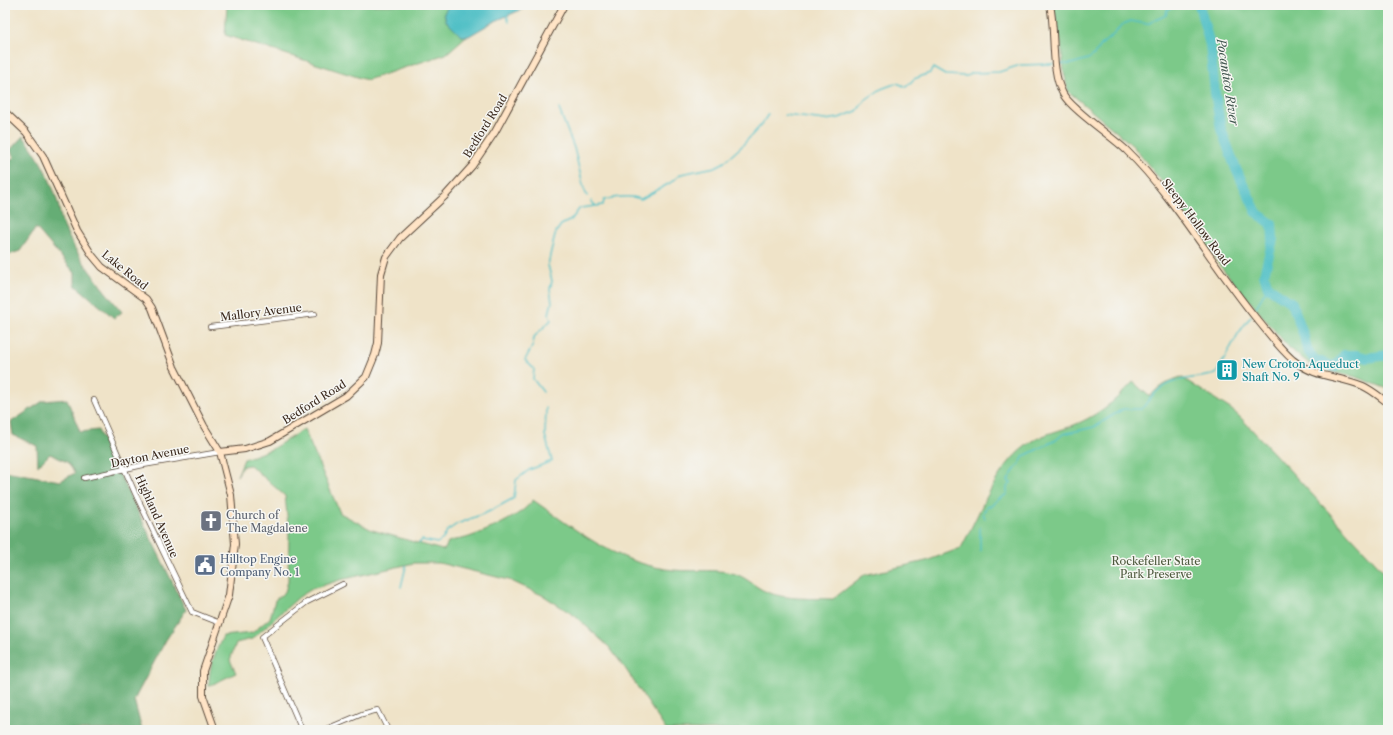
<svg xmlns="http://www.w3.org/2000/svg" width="1393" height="735" viewBox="0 0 1393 735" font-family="'Libre Caslon Text',serif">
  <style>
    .green { fill: #7cc989; stroke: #5c7a54 }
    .forest { fill: #65ad75; stroke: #506c4a }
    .water { fill: #51c0c6; stroke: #467572 }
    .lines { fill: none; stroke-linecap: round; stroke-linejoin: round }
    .stream { stroke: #51c0c6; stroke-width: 1.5 }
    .river { stroke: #51c0c6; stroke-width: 10 }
    .street-casing { stroke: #564638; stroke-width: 6 }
    .secondary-casing { stroke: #564638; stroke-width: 8 }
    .street { stroke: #fff; stroke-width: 4.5 }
    .secondary { stroke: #ffe4c6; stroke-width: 6 }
    .labels { text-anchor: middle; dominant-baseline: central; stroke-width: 3; stroke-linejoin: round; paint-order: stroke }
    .street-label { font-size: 11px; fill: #3b2a1e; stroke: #f6f6f2 }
    .culture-label { font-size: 11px; fill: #0d838f; stroke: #f6f6f2; text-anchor: start }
    .worship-label { font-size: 11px; fill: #5b616d; stroke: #f6f6f2; text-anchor: start }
    .service-label { font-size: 11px; fill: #4e5e75; stroke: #f6f6f2; text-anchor: start }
    .park-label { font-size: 11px; fill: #4e5a3e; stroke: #f6f6f2 }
    .water-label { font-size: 12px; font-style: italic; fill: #425750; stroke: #f6f6f2 }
  </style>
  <rect width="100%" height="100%" fill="#f6f6f2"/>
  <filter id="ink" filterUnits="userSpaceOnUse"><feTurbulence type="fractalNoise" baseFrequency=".025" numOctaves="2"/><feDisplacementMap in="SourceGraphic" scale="8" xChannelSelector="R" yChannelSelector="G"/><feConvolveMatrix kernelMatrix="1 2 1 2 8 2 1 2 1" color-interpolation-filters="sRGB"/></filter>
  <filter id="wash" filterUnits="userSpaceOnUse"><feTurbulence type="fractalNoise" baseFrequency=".012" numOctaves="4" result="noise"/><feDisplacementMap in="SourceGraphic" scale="16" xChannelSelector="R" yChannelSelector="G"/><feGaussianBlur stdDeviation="0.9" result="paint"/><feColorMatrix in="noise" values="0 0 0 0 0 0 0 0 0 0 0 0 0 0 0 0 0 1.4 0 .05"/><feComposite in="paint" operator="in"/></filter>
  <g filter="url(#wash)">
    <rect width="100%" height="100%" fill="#efe3c8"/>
    <g class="green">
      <polygon points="227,5 499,5 496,10 446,54 367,80 225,35"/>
      <polygon points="1053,5 1388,5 1388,389 1353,376 1318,370 1291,350 1221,267 1171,193 1133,146 1068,91 1064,72 1061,44"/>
      <path d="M1181,377L1232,410L1242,419L1388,576V730H666L625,668L609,647L575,616L544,596L509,580L439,563H414L340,580L312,589L299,597L252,639L236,643L230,660L236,673L209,686C208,668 216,651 223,636L252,633L270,618L275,600L285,592L288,581L289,534L285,496L250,465L243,466L237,476L244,459L272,449L304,429L340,513L372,530L442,550L445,549L448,542C455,539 459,540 466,538C485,532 522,516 533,500C575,529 613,561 666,569C688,573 711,568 732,573C746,576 754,587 767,592C786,600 812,598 833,599L864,575L926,561L961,548C979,515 996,467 1027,445C1040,435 1055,432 1069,427C1094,418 1115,402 1133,382L1150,397C1156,387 1171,380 1181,377Z"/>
    </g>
    <g class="forest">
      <path d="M23,136C38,155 50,177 57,200C60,209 60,219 64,227C78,259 100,285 122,312L114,318L75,285V273L36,228L20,251L5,256V166L14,157L10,150Z"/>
      <polygon points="67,399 80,432 98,430 186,610 166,640 134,700 142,730 5,730 5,471 60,481 75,473 67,462 50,454 38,466 37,446 13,435 11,422 43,401"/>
    </g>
    <polygon class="water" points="449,5 527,5 525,8 493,22 469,36 461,36 446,21 444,13"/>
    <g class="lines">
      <g class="stream">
        <polyline points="507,16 509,22"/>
        <polyline points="1057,64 1071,64 1088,59 1094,55 1102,44 1114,34 1123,24 1131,21 1147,24 1166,15 1167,10 1180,5"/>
        <polyline points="559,109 574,148 584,189 587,196"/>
        <polyline points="785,115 825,120 839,118 857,111 865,100 881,89 897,83 906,87 914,79 930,73 933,68 945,75 967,76 971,73 999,72 1020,65 1053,64"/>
        <polyline points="591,201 595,205"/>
        <polyline points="1256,307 1268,287"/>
        <path d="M543,392L533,379L534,369L525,360L533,345L534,337L551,320L549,314L552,302L550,289L552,281L548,265L551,251L556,232L561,225L571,220L580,208L603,205L604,200C616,197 630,195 641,199L670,183L681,174L715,167L723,163L741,147L762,124L768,114"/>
        <path d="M985,518L983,513L987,506L990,507L996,501L1007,494V487L1011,483L1008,481C1012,471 1020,465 1024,456L1056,440L1063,434L1094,427L1123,409H1142C1165,374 1182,382 1216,374L1238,334L1251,316"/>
        <polyline points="419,543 422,540 437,543 443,539 447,531 457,524 488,512 514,498 516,480 529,470 552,461 545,435 546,408"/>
        <polyline points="980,551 980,527"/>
        <polyline points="401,587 406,566"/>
      </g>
      <polyline class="river" points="1199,5 1210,45 1215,93 1221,129 1236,169 1257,213 1272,224 1273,239 1264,275 1268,287 1292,303 1304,336 1307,350 1315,360 1335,367 1344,355 1357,355 1367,358 1388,355"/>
    </g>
  </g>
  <g filter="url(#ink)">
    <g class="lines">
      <g class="street-casing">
        <g id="street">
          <polyline points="210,327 315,314"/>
          <polyline points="94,400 135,493 192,612 220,623"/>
          <polyline points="84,478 143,465 220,452"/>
          <polyline points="302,730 262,637 307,602 343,584"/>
          <polyline points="324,730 362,714 378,710 388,730"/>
        </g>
      </g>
      <g class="secondary-casing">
        <g id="secondary">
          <path d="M1050,5C1056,32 1050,70 1063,94C1071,109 1111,136 1126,150C1176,199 1211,263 1255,317C1267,331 1279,348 1293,360C1317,379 1337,375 1363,386C1372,390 1380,397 1388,403"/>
          <polyline points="5,112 26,132 43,156 77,231 92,255 102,267 146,299 152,308 174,367 204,426 220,452 231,495 235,544 229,595 203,671 203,696 215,730"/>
          <polyline points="220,452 245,449 270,441 346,396 366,377 375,355 378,343 381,274 386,257 400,238 445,196 472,166 495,132 564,5"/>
        </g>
      </g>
      <use href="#street" class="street"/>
      <use href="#secondary" class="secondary"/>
    </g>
  </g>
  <defs>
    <g id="building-square" transform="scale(1.15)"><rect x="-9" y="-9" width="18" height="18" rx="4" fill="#0f9aa8" stroke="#f6f6f2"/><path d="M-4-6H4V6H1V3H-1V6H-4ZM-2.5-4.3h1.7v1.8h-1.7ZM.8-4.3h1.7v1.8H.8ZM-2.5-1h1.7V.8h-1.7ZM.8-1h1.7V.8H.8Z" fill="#fff"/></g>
    <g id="church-square" transform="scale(1.15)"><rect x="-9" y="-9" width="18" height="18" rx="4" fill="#6b7280" stroke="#f6f6f2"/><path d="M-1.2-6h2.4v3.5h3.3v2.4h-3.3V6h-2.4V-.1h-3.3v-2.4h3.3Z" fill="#fff"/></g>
    <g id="civic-square" transform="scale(1.15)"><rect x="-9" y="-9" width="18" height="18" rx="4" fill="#5c6f8a" stroke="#f6f6f2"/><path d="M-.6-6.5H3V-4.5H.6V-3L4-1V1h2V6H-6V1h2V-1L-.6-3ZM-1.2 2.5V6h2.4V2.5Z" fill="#fff"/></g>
  </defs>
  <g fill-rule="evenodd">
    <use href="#building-square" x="1227" y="370"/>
    <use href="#church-square" x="211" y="521"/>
    <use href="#civic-square" x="205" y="565"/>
  </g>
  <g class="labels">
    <g class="street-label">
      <text transform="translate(485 126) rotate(-58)">Bedford Road</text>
      <text transform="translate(1196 222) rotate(53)">Sleepy Hollow Road</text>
      <text transform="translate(125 270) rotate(39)">Lake Road</text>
      <text transform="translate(261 312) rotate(-7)">Mallory Avenue</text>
      <text transform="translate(314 402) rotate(-32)">Bedford Road</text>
      <text transform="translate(150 456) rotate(-11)">Dayton Avenue</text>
      <text transform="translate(157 516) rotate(66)">Highland Avenue</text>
    </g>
    <g class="culture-label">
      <text x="1242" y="364">New Croton Aqueduct<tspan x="1242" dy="13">Shaft No. 9</tspan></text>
    </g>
    <g class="worship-label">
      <text x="226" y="515">Church of<tspan x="226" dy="13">The Magdalene</tspan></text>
    </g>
    <g class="service-label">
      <text x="220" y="559">Hilltop Engine<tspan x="220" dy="13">Company No. 1</tspan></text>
    </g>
    <g class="park-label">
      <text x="1156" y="561">Rockefeller State<tspan x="1156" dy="13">Park Preserve</tspan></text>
    </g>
    <g class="water-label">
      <text transform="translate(1228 82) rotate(81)">Pocantico River</text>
    </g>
  </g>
  <rect width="1393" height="735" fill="none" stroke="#f6f6f2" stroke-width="20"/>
</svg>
